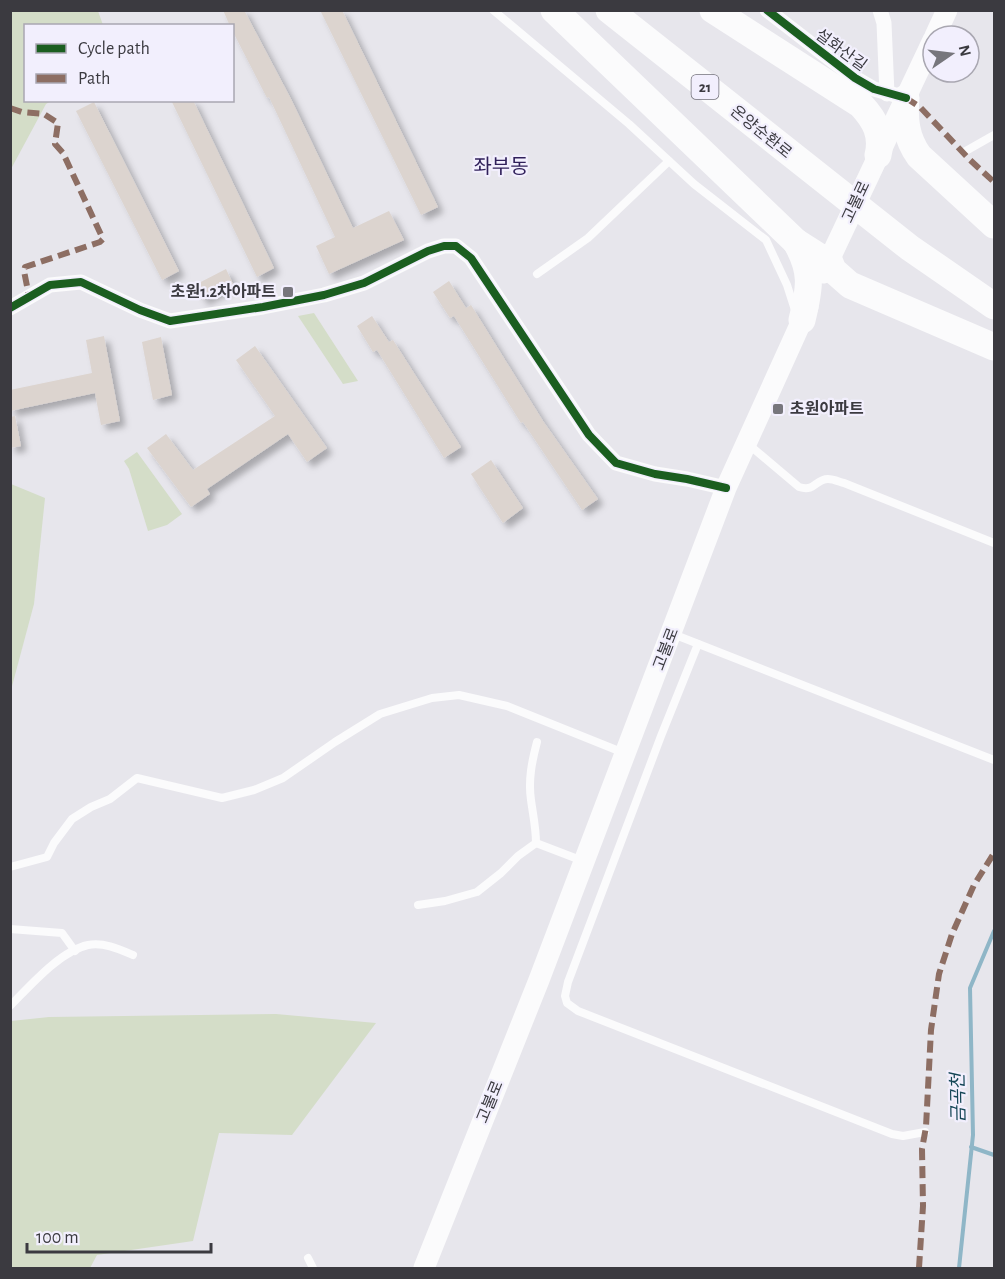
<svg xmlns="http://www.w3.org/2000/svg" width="1005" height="1279" viewBox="0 0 1005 1279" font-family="'Alegreya Sans','Noto Sans KR',sans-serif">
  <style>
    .green { fill: #d4ddc8 }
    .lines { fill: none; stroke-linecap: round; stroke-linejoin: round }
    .stream { stroke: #8fb6c7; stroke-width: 4 }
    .building { fill: #dcd4cf; filter: url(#shadow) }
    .lane { stroke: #fbfbfc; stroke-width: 8 }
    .street { stroke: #fbfbfc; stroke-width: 15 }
    .secondary { stroke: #fbfbfc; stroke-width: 21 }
    .highway { stroke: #fbfbfc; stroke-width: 27 }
    .quiet { stroke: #8d6e63; stroke-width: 6; stroke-dasharray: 12 6; stroke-linecap: butt }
    .cycleway-casing { stroke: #f2effd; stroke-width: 11 }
    .cycleway { stroke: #1b5e20; stroke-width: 8 }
    .poi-dot { fill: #77767c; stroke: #f2effd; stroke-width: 2 }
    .labels { text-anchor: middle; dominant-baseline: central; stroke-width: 4.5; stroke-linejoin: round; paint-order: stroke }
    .shield { fill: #f2effd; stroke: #727079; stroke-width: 1.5 }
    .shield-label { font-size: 15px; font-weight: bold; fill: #3b3a40 }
    .street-label { font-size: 16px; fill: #3b3a40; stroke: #f2effd }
    .poi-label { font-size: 16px; font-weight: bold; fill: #3b3a40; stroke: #f2effd; text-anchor: end }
    .water-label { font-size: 18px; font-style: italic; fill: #134555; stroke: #f2effd }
    .quarter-label { font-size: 20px; fill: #30205a; stroke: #f2effd }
  </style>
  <defs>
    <filter id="shadow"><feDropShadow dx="5.5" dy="5.5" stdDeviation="3" flood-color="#0004"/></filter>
  </defs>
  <rect width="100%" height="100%" fill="#e7e6ec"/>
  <g class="green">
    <polygon points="11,10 98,11 103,25 26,26 26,100 51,101 46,104 11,169"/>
    <polygon points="314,313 358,381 343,384 298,316"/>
    <polygon points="137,452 182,514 167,525 148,531 129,469 124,461"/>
    <polygon points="11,484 45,498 34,604 11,690"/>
    <polygon points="276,1014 376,1023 292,1135 219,1133 193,1241 97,1255 90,1268 11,1268 11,1021 49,1017"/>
  </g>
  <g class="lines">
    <g class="stream">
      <polyline points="971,1147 994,1155"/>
      <polyline points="959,1268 973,1135 970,988 994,931"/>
    </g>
  </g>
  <g class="building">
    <polygon points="223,10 244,10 291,99 353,228 389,211 404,240 329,274 316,246 335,237 269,97 267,98 232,30 232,26 230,26"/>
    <polygon points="320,10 342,10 438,207 421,215"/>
    <polygon points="171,100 193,100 274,268 257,277"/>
    <polygon points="94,102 179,271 162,280 76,111"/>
    <polygon points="226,269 233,284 203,300 195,285"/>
    <polygon points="449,281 466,308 471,305 543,421 598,499 582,510 523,422 521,423 454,316 450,318 433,292"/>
    <polygon points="372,316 389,342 393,340 461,447 444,458 377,350 373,352 357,326"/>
    <polygon points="104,336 120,421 101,425 95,393 10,411 10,390 92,373 86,340"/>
    <polygon points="161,337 172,395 153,400 142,342"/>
    <polygon points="255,346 327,448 307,462 288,434 207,489 210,494 191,507 147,448 166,434 193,470 275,416 236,360"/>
    <polygon points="15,416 21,446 10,448 10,417"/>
    <polygon points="491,460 523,508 503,523 471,474"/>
  </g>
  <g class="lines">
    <g class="lane">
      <polyline points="493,10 629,124 694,184 766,240 787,285 795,310"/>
      <polyline points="964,152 994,135"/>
      <polyline points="537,274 588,238 669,161"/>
      <path d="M748,444L799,487C816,492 815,479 828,479C833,479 840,482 844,483L994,543"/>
      <polyline points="673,634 994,760"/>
      <polyline points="698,644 661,736 568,982 565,996 567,1003 578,1011 892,1134 903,1136 925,1132"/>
      <polyline points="536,843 583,861"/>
      <polyline points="10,867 47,857 54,843 72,819 91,807 110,799 137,778 222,798 254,790 283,778 335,742 380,714 432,698 459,695 507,706 624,753"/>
      <path d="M418,905L445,901L477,892L501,873L518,856L536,843C536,828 533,815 531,800C528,780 532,761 537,742"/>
      <polyline points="10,929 62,933 75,951"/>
      <path d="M10,1006C30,986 60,951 88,945C104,942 119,949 133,955"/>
      <polyline points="308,1258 313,1268"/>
    </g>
    <g class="street">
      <polyline points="767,10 855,78 874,89 906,98"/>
      <polyline points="880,10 884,23 887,94"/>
      <polyline points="10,308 50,285 81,282 140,310 170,321 263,307 324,295 364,283 428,251 444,246 456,246 471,258 589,435 616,463 655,474 687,479 726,488"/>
    </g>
    <g class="secondary">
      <polyline points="935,36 947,10"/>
      <polyline points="823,273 933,40"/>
      <polyline points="424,1268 539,980 726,488 808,307"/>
    </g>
    <g class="highway">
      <polyline points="554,10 796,242 818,256 829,260 833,270 850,285 994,347"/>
      <polyline points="609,10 910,248 994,306"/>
      <path d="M713,10L861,105C875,120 883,135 878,155"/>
      <path d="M906,98C904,119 906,138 919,156L994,225"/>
      <path d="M796,242C813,272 810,287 802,320"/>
    </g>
    <g class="quiet">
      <polyline points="906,98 920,107 970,160 994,182"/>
      <polyline points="10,108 22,112 44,114 58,123 55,144 63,153 103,239 100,242 25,267 24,271 29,296"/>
      <polyline points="919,1268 923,1206 922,1149 926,1127 931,1030 939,974 952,934 974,885 994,853"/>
    </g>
    <g class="cycleway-casing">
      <g id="cycleway">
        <polyline points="767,10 855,78 874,89 906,98"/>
        <polyline points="10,308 50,285 81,282 140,310 170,321 263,307 324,295 364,283 428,251 444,246 456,246 471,258 589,435 616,463 655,474 687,479 726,488"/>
      </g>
    </g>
    <use href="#cycleway" class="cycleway"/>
  </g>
  <g class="poi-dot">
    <rect x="282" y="286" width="12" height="12" rx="3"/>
    <rect x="772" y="403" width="12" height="12" rx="3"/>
  </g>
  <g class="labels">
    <rect class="shield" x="691.5" y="75" width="27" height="24" rx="4.5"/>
    <g class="shield-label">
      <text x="705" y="87">21</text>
    </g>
    <g class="street-label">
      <text transform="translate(841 50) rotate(36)">설화산길</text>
      <text transform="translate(761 132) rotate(39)">온양순환로</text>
      <text transform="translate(856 202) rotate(-65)">고불로</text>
      <text transform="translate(666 649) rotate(-69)">고불로</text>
      <text transform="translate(490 1102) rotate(-68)">고불로</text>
    </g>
    <g class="poi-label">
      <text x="276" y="292">초원1.2차아파트</text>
      <text x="790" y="409" text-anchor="start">초원아파트</text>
    </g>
    <g class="water-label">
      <text transform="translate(959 1098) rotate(-91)">금곡천</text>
    </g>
    <g class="quarter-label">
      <text x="501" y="167">좌부동</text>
    </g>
  </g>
  <rect width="1005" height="1279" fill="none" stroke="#3b3a40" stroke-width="24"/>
  <rect x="24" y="24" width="210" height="78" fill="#f2effd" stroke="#a9a7b1" stroke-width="1.5"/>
  <rect x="36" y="44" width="30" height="9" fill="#1b5e20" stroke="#a9a7b1" stroke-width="1.5"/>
  <text x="78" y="54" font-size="18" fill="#3b3a40">Cycle path</text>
  <rect x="36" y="74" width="30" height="9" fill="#8d6e63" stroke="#a9a7b1" stroke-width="1.5"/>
  <text x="78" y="84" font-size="18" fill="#3b3a40">Path</text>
  <g transform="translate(951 54) rotate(76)"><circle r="28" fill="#f2effd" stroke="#a9a7b1" stroke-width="1.5"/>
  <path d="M0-4.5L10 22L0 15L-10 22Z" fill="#77767c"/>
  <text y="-9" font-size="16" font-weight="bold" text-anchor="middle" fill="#3b3a40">N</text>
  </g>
  <path d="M27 1243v9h184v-9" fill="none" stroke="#3b3a40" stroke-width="3"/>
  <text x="36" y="1243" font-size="18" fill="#3b3a40" stroke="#f2effd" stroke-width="4.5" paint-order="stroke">100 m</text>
</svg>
